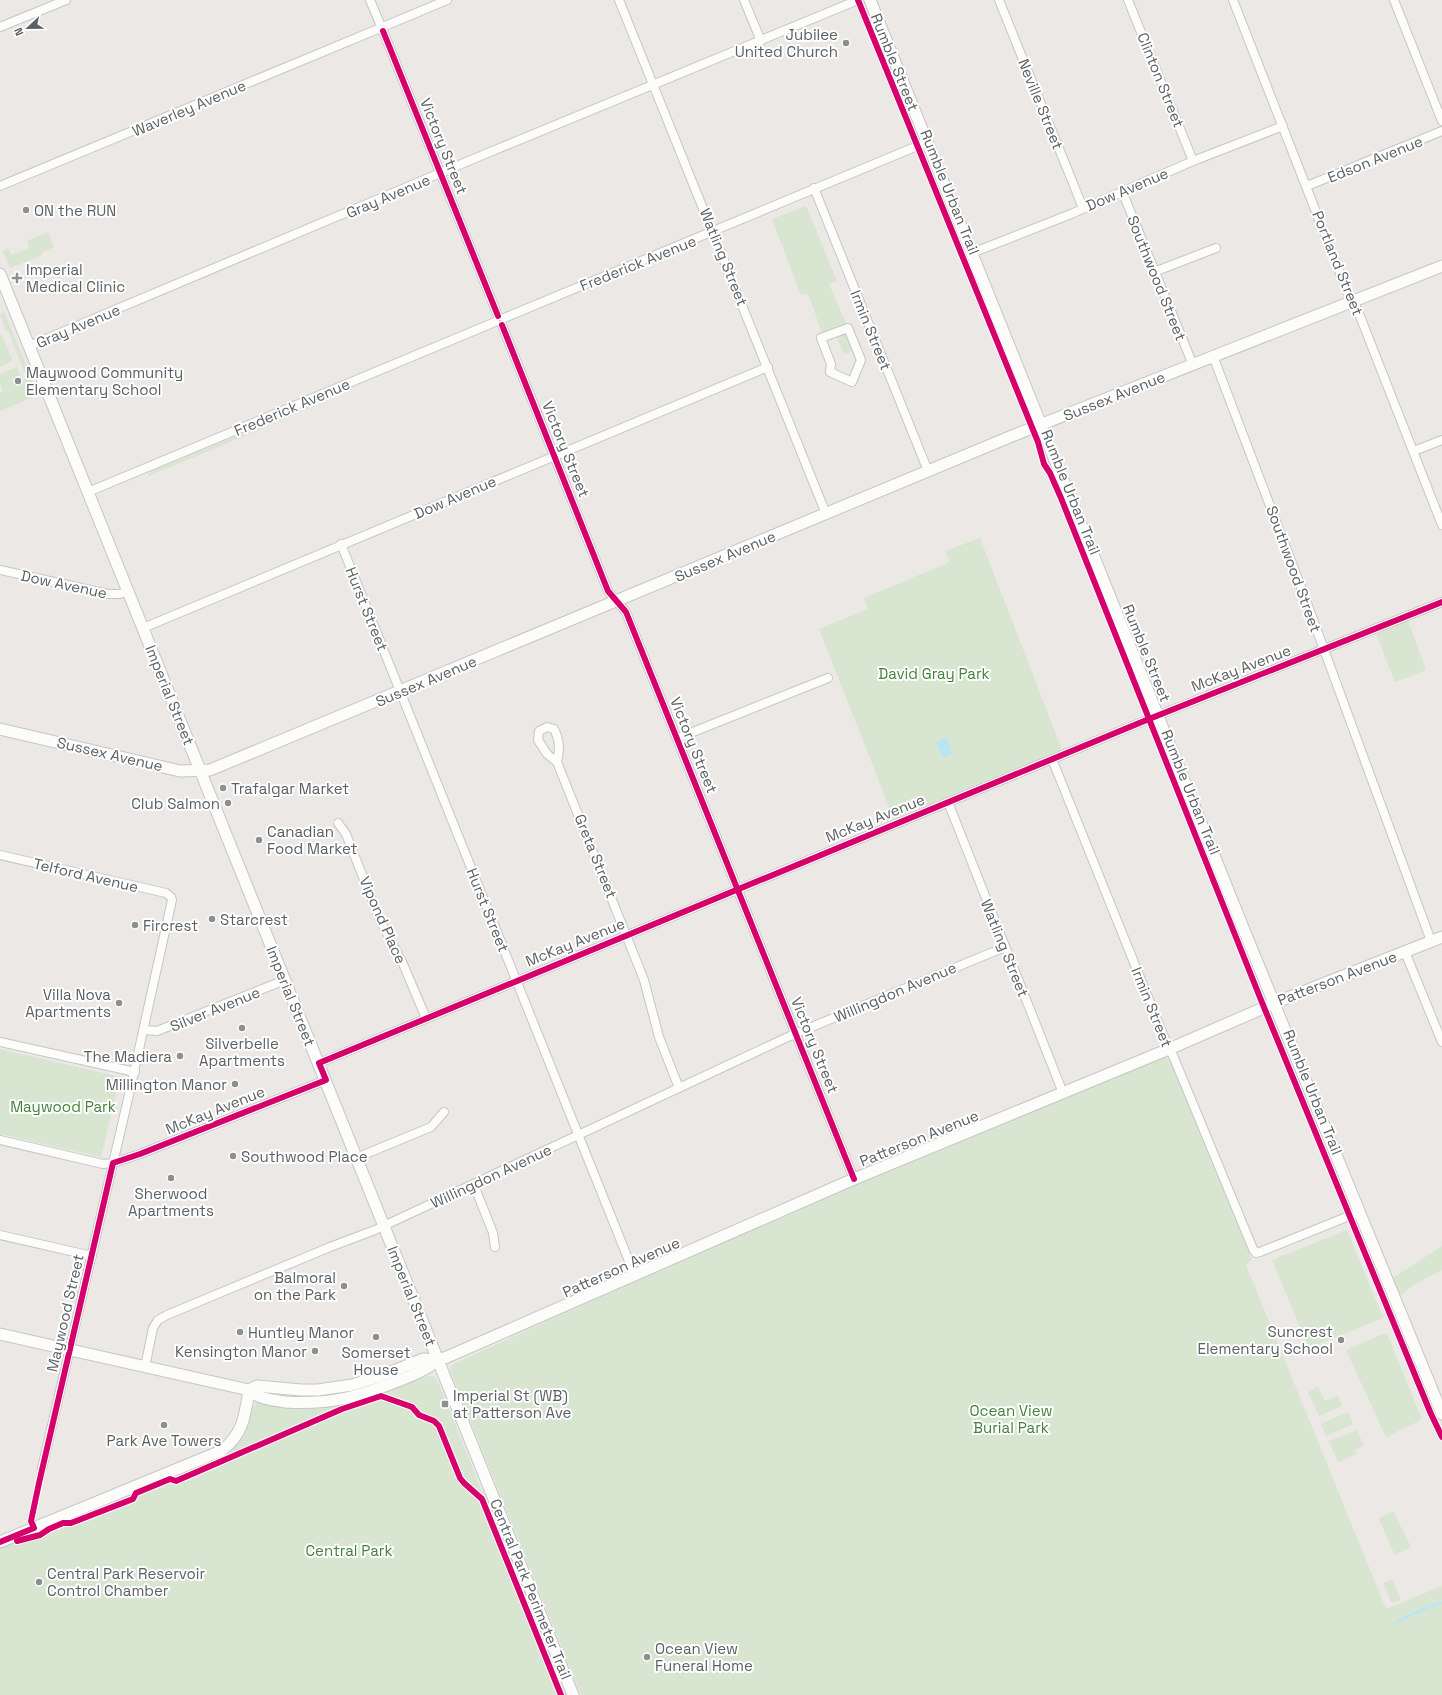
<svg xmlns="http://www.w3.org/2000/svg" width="1442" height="1695" viewBox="0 0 1442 1695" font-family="'Space Grotesk',sans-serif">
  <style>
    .green { fill: #d7e5d1 }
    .water { fill: #bbe5f3 }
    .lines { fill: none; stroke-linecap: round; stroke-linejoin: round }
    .stream { stroke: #bbe5f3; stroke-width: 2.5 }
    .street-casing { stroke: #c6c6c6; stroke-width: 10 }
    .secondary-casing { stroke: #c6c6c6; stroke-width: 13 }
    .street { stroke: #fcfcfb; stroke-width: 8 }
    .secondary { stroke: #fcfcfb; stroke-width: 11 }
    .cycleway-casing { stroke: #fff; stroke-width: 8 }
    .cycleway { stroke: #d6006c; stroke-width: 6 }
    .poi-dot { fill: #8d9090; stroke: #fff; stroke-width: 1.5 }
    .labels { text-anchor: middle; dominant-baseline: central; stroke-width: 4; stroke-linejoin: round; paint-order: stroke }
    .poi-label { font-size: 15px; fill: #5b6062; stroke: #fff; text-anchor: start }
    .street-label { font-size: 15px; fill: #5b6062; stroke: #fff }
    .park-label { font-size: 15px; fill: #44823b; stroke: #fff }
  </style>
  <rect width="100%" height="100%" fill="#ebe8e5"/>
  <g class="green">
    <polygon points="806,206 837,281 829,284 847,326 826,334 822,333 808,293 801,295 772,219"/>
    <polygon points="48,232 54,247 41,253 42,255 10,268 3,251 8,248 11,255 29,248 27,241"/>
    <polygon points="4,312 28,369 25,373 8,331 6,331 0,314"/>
    <polygon points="848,328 856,349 844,354 835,334"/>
    <polygon points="2,335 12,359 11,362 0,367 0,336"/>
    <polygon points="17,367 22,382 26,378 28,381 26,376 29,372 38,395 0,411 0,392 3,391 0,384 0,374"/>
    <polygon points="314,404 315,406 149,476 149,472"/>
    <polygon points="980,538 1062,750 894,819 819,629 868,609 864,598 950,562 945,551"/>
    <polygon points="1408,621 1426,670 1395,682 1376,634"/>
    <polygon points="0,1049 120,1077 101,1157 0,1134"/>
    <polygon points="1164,1057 1169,1059 1173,1064 1252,1259 1246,1265 1386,1609 1442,1586 1442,1695 581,1695 451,1373 450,1368 452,1365 556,1317 799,1209"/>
    <polygon points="1347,1230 1383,1318 1309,1348 1272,1260"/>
    <polygon points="1442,1246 1442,1270 1417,1283 1400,1295 1393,1278"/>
    <polygon points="1383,1334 1387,1334 1421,1417 1419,1421 1386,1437 1346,1350"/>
    <path d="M429,1376L434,1377L438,1382L564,1695H0V1546L130,1495L133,1492L171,1476L175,1477C199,1467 227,1460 243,1438C249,1429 249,1407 258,1402L306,1407L347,1404Z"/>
    <polygon points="1318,1387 1325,1401 1338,1396 1342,1406 1319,1416 1308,1392"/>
    <polygon points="1348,1412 1353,1424 1326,1436 1321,1424"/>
    <polygon points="1357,1430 1364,1446 1355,1450 1357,1454 1338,1462 1329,1441"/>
    <polygon points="1393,1511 1411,1547 1395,1555 1379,1519"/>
    <polygon points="1392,1579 1401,1600 1392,1603 1383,1583"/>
  </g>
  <polygon class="water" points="946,737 952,753 943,758 936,742"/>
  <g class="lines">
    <polyline class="stream" points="1396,1622 1428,1607 1442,1603"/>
    <g class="street-casing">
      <g id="street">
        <polyline points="370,0 380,24"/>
        <polyline points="619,0 826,514"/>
        <polyline points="744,0 761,41"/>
        <polyline points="999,0 1083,208"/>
        <polyline points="1128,0 1193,161"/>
        <polyline points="1233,0 1347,291 1358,311 1442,525"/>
        <polyline points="1394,0 1442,121"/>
        <polyline points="385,26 447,0"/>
        <polyline points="0,27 66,0"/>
        <polyline points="383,31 498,316"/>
        <polyline points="0,186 378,29"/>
        <polyline points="1307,186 1442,131"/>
        <polyline points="814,188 928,471"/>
        <polyline points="1122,191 1193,365"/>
        <polyline points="972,253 1071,214 1193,161 1283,126"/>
        <polyline points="1154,272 1216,248"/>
        <polyline points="504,318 927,142"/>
        <polyline points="502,325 608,591 626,612 854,1179"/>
        <polygon points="848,328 861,360 852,382 830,372 831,364 821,338"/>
        <polyline points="29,346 490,152 858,0"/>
        <polyline points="1213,356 1304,595 1431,941"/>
        <polyline points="1414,451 1442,440"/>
        <polyline points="88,492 495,322"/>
        <polyline points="341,544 635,1276"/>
        <polyline points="0,570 108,594 120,594 128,591"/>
        <polyline points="143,628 768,367"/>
        <polyline points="678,738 828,678"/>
        <polyline points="1052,759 1164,1037 1174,1058 1253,1249 1256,1253 1260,1252 1359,1212"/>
        <path d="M557,762L547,754L538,740L539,731L547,727L554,729C560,741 560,749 557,762L644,980L659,1037L679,1088"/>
        <polyline points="948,802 1063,1093"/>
        <polyline points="338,823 346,834 380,920 403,964 426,1018"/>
        <polyline points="0,855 166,893 171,897 172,900 128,1099 42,1468"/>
        <polyline points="1405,952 1442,1042"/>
        <polyline points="144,1030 157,1031 285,980"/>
        <polyline points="0,1042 135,1072"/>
        <polyline points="319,1063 1149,719 1442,602"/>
        <polyline points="0,1140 103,1164 113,1163 140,1154 326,1080"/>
        <polyline points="356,1158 431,1127 444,1112"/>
        <polyline points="474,1185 493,1233 495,1247"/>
        <polyline points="0,1235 92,1256"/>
        <polyline points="145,1367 153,1328 158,1320 167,1315 330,1247 375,1230 790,1036 1005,947"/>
      </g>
    </g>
    <g class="secondary-casing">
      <g id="secondary">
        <polyline points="870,0 1244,930 1442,1414"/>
        <polyline points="0,274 573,1695"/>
        <polyline points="0,729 180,771 210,770 1012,436 1442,266"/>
        <path d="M0,1334L249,1390C259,1399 272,1400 285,1402C330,1405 357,1397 398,1381C413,1375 426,1370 438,1360"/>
        <polyline points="249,1390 257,1386 301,1390 318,1390 352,1385 381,1376 423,1359 438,1360 447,1357 854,1179 1169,1049 1282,1000 1442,937"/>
        <path d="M0,1542L221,1451C243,1435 245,1416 249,1390"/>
      </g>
    </g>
    <use href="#street" class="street"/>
    <use href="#secondary" class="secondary"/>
    <g class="cycleway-casing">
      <g id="cycleway">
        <polyline points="858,0 1038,442 1044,464 1050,473 1061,498 1261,1000 1431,1414 1442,1437"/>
        <polyline points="383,31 498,316"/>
        <polyline points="502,325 608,591 626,612 854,1179"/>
        <polyline points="17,1541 40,1535 49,1529 63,1523 71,1523 133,1499 136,1493 170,1479 176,1481 342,1409 381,1396 412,1407 419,1415 434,1421 439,1426 460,1478 464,1483 482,1499 561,1695"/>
        <polyline points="0,1542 34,1528 31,1521 39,1483 113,1163 140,1154 326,1080 319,1063 1149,719 1442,602"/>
      </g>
    </g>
    <use href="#cycleway" class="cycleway"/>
  </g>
  <g class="poi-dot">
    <circle cx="846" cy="43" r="4"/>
    <circle cx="26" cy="210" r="4"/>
    <path d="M15 272h4v4h4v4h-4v4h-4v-4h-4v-4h4z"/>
    <circle cx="18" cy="381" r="4"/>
    <circle cx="223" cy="788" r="4"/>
    <circle cx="228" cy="803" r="4"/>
    <circle cx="259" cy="840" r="4"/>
    <circle cx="212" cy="919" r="4"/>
    <circle cx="135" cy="925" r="4"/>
    <circle cx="119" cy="1003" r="4"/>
    <circle cx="242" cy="1028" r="4"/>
    <circle cx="180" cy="1056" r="4"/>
    <circle cx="235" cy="1084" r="4"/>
    <circle cx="233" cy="1156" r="4"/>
    <circle cx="171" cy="1178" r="4"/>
    <circle cx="344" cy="1286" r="4"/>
    <circle cx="240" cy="1332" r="4"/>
    <circle cx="376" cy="1337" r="4"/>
    <circle cx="1341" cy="1340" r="4"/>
    <circle cx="315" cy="1351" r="4"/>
    <rect x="441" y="1400" width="8" height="8" rx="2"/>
    <circle cx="164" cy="1425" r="4"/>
    <circle cx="39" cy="1582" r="4"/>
    <circle cx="647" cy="1657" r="4"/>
  </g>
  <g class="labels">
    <g class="poi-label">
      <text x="838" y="34" text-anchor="end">Jubilee<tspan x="838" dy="17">United Church</tspan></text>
      <text x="34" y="210">ON the RUN</text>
      <text x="26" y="269">Imperial<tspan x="26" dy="17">Medical Clinic</tspan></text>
      <text x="26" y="372">Maywood Community<tspan x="26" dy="17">Elementary School</tspan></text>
      <text x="231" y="788">Trafalgar Market</text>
      <text x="220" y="803" text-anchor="end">Club Salmon</text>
      <text x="267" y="831">Canadian<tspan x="267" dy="17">Food Market</tspan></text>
      <text x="220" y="919">Starcrest</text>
      <text x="143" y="925">Fircrest</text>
      <text x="111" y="994" text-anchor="end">Villa Nova<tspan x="111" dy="17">Apartments</tspan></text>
      <text x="242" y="1043" text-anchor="middle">Silverbelle<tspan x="242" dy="17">Apartments</tspan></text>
      <text x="172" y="1056" text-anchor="end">The Madiera</text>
      <text x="227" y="1084" text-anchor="end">Millington Manor</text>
      <text x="241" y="1156">Southwood Place</text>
      <text x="171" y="1193" text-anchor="middle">Sherwood<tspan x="171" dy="17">Apartments</tspan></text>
      <text x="336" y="1277" text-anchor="end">Balmoral<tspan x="336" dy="17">on the Park</tspan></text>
      <text x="1333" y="1331" text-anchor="end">Suncrest<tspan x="1333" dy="17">Elementary School</tspan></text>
      <text x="248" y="1332">Huntley Manor</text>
      <text x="307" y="1351" text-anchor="end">Kensington Manor</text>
      <text x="376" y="1352" text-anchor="middle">Somerset<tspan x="376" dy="17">House</tspan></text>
      <text x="453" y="1395">Imperial St (WB)<tspan x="453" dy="17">at Patterson Ave</tspan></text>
      <text x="164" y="1440" text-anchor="middle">Park Ave Towers</text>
      <text x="47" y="1573">Central Park Reservoir<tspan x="47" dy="17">Control Chamber</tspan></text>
      <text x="655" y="1648">Ocean View<tspan x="655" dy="17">Funeral Home</tspan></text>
    </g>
    <g class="street-label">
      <text transform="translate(895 62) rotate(68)">Rumble Street</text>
      <text transform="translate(1161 80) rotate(68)">Clinton Street</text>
      <text transform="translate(1041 104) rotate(68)">Neville Street</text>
      <text transform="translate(189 108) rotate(-23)">Waverley Avenue</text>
      <text transform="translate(444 146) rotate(68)">Victory Street</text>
      <text transform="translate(1375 159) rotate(-22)">Edson Avenue</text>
      <text transform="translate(1127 189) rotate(-23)">Dow Avenue</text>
      <text transform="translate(950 192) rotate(68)">Rumble Urban Trail</text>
      <text transform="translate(388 196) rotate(-23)">Gray Avenue</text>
      <text transform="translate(724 257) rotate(68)">Watling Street</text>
      <text transform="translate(638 263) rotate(-22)">Frederick Avenue</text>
      <text transform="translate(1338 263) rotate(68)">Portland Street</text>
      <text transform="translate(1157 278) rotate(68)">Southwood Street</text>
      <text transform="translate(78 326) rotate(-23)">Gray Avenue</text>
      <text transform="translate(871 330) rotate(68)">Irmin Street</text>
      <text transform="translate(1114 396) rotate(-22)">Sussex Avenue</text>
      <text transform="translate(292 407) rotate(-23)">Frederick Avenue</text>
      <text transform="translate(566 449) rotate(68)">Victory Street</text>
      <text transform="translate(1071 492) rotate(68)">Rumble Urban Trail</text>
      <text transform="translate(455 497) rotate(-23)">Dow Avenue</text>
      <text transform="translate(725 556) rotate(-23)">Sussex Avenue</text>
      <text transform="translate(1294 569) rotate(70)">Southwood Street</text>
      <text transform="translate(64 584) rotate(12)">Dow Avenue</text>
      <text transform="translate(367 609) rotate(68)">Hurst Street</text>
      <text transform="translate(1147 653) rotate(68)">Rumble Street</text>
      <text transform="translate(1241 668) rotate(-21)">McKay Avenue</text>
      <text transform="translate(426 681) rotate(-23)">Sussex Avenue</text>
      <text transform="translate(170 695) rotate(68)">Imperial Street</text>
      <text transform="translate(694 745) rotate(68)">Victory Street</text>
      <text transform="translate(110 754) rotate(13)">Sussex Avenue</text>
      <text transform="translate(1191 792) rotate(68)">Rumble Urban Trail</text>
      <text transform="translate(875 818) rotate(-22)">McKay Avenue</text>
      <text transform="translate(596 856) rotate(68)">Greta Street</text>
      <text transform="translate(86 875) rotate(13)">Telford Avenue</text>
      <text transform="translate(488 910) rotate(68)">Hurst Street</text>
      <text transform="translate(383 920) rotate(66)">Vipond Place</text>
      <text transform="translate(575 942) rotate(-22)">McKay Avenue</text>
      <text transform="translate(1005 948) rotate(68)">Watling Street</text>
      <text transform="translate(1337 978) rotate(-21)">Patterson Avenue</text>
      <text transform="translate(895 992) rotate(-23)">Willingdon Avenue</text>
      <text transform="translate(291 996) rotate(68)">Imperial Street</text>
      <text transform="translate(1152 1007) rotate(68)">Irmin Street</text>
      <text transform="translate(215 1009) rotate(-22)">Silver Avenue</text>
      <text transform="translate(815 1045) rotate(68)">Victory Street</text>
      <text transform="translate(1313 1092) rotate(68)">Rumble Urban Trail</text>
      <text transform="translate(215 1110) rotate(-22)">McKay Avenue</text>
      <text transform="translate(919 1138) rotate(-22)">Patterson Avenue</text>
      <text transform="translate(491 1176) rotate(-25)">Willingdon Avenue</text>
      <text transform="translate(621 1267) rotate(-24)">Patterson Avenue</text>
      <text transform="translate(412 1296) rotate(68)">Imperial Street</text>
      <text transform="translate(65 1313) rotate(-77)">Maywood Street</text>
      <text transform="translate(531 1589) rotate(68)">Central Park Perimeter Trail</text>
    </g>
    <g class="park-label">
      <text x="934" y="673">David Gray Park</text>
      <text x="63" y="1106">Maywood Park</text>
      <text x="1011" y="1410">Ocean View<tspan x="1011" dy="17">Burial Park</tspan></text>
      <text x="349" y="1550">Central Park</text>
    </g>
  </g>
  <g transform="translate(28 28) rotate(248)" stroke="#ffffff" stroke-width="3" paint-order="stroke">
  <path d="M0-3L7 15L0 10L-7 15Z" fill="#5b6062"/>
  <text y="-6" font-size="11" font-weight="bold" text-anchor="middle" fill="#5b6062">N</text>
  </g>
</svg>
